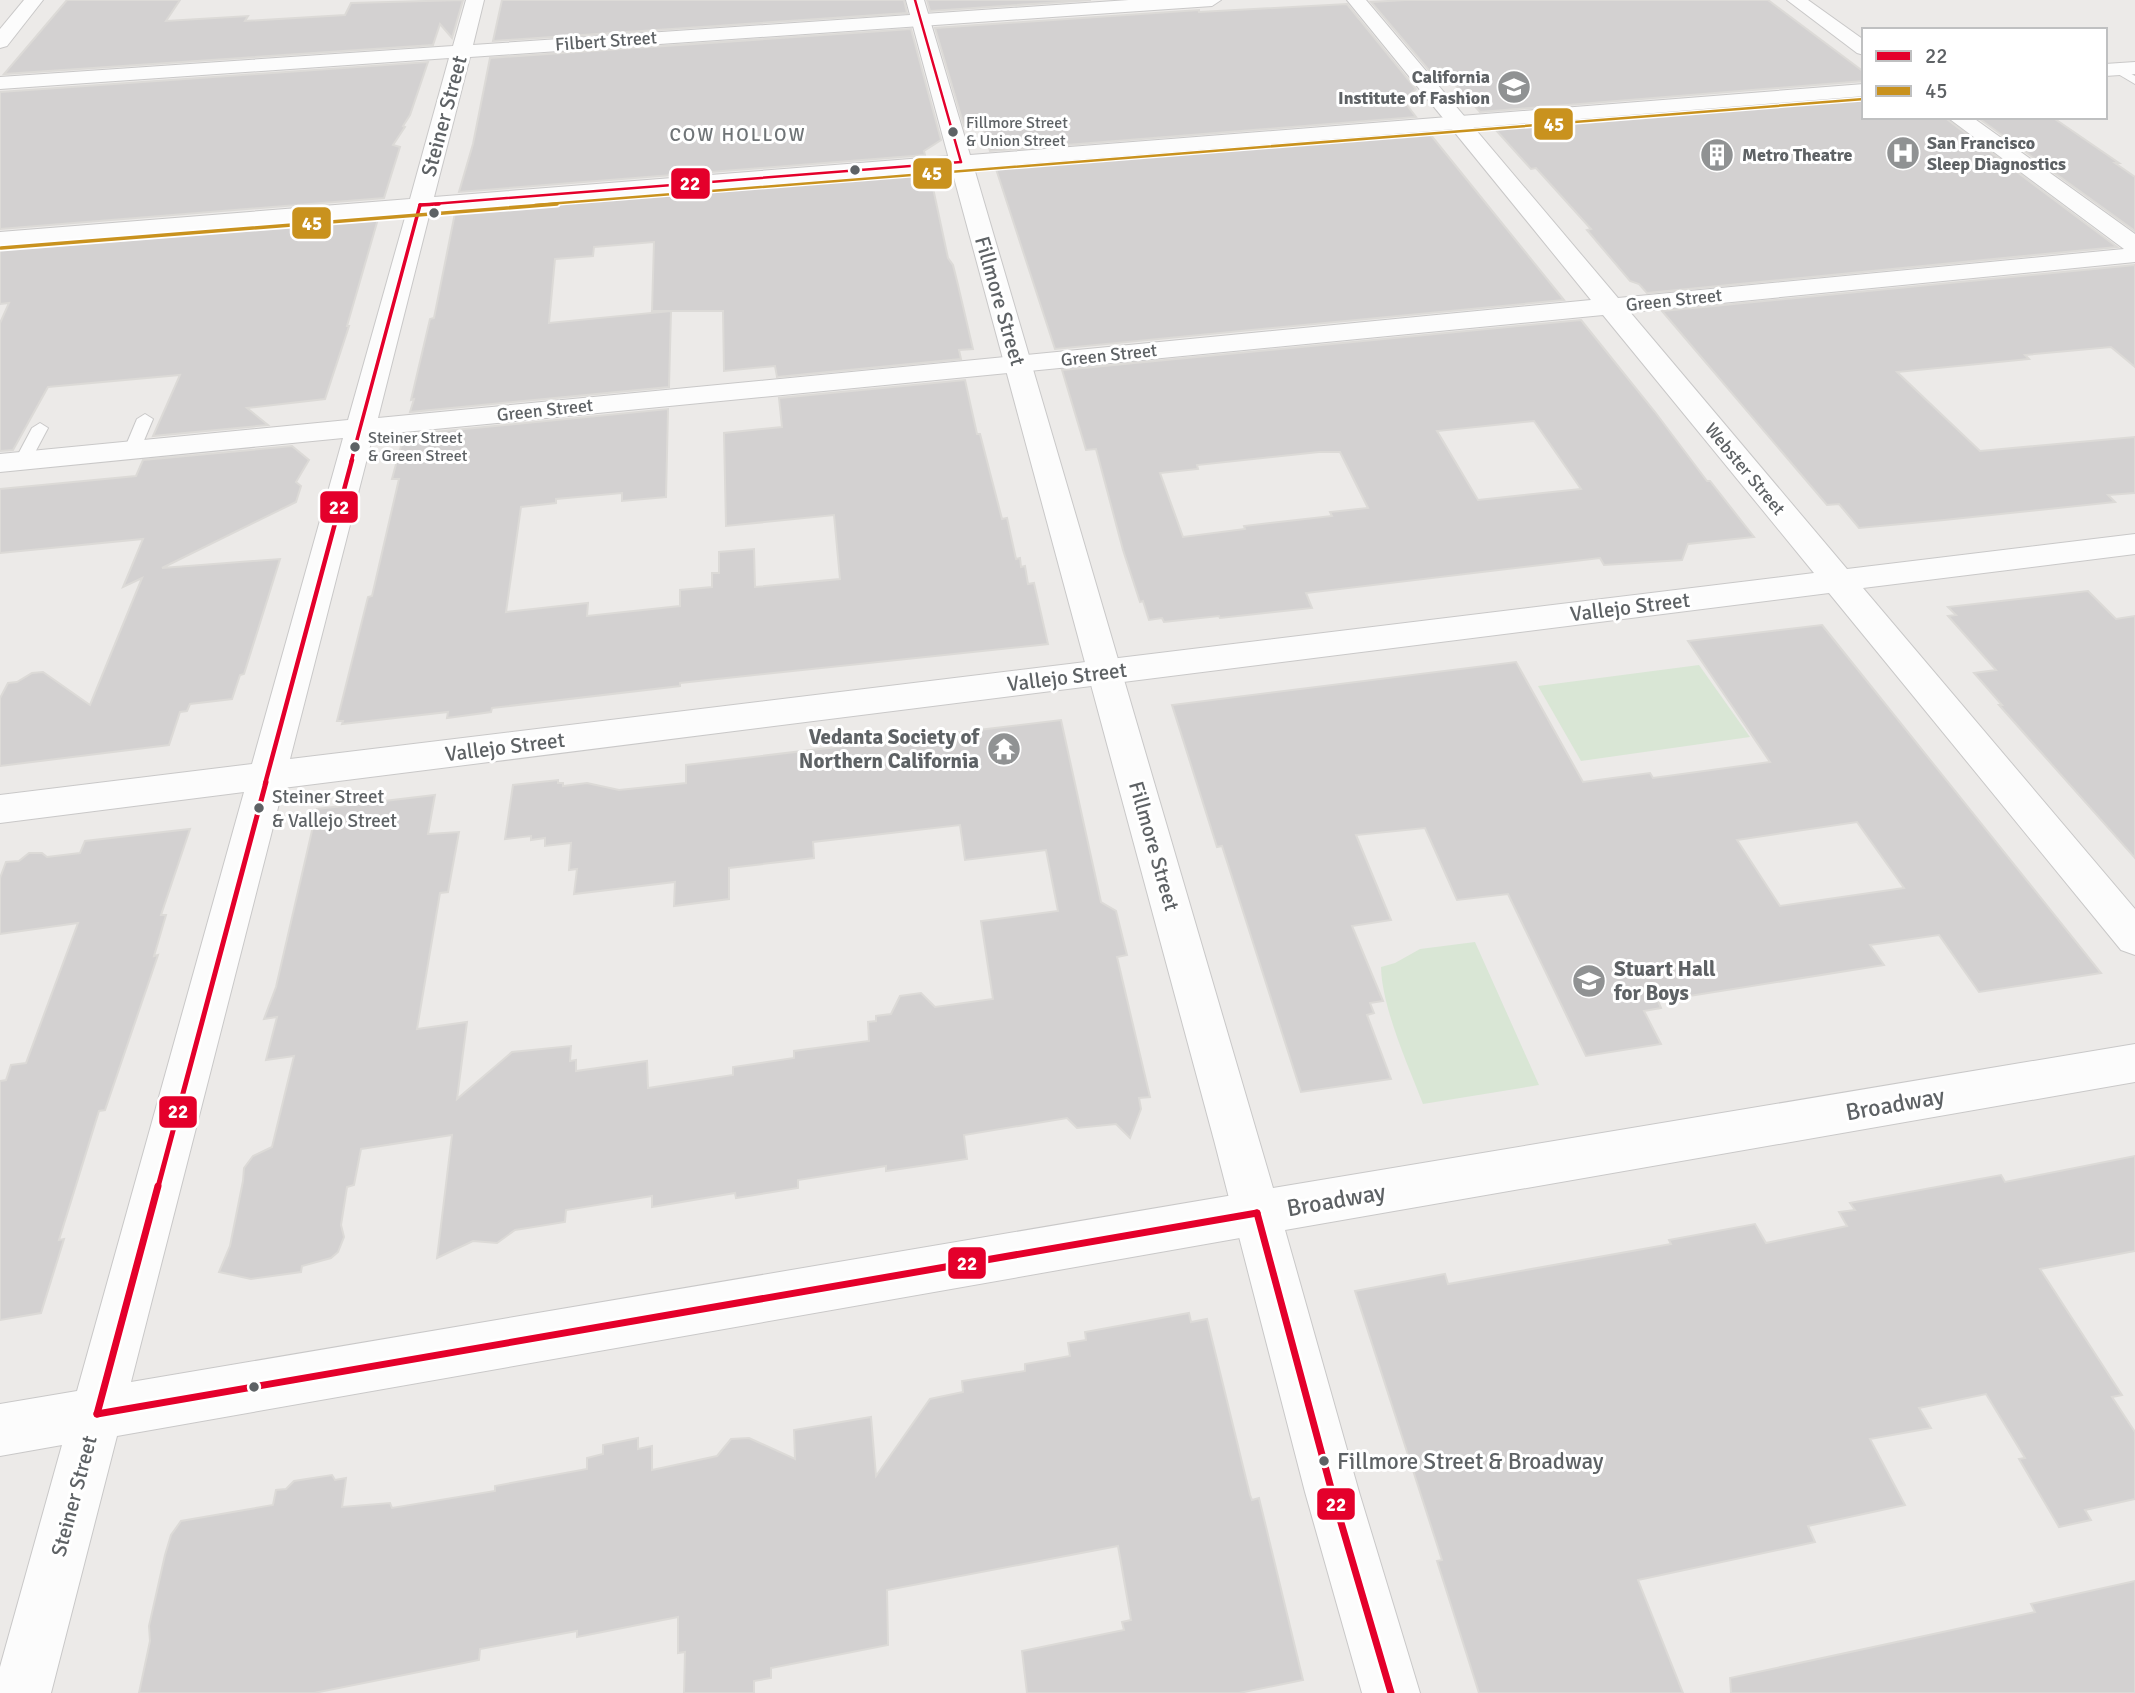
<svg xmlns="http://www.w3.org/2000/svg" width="2135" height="1693" viewBox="0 0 2135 1693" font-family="Signika,sans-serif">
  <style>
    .green { fill: #d9e6d5 }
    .building { fill: #d3d1d1; stroke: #dcdad7; stroke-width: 2; fill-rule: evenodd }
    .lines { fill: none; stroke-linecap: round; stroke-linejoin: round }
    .service-casing { stroke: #c9c8c8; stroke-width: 2 }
    .minor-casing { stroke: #c9c8c8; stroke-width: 2 }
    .tertiary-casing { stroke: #c9c8c8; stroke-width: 2 }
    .service { fill: #fcfcfc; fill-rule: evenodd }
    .minor { fill: #fcfcfc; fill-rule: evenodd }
    .tertiary { fill: #fcfcfc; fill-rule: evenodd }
    .bus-1-far4-casing { stroke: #fff; stroke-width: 5 }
    .bus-1-far3-casing { stroke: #fff; stroke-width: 7 }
    .bus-1-far2-casing { stroke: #fff; stroke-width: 9 }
    .bus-1-far1-casing { stroke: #fff; stroke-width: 10 }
    .bus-1-casing { stroke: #fff; stroke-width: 12 }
    .bus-2-far1-casing { stroke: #fff; stroke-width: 5 }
    .bus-2-casing { stroke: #fff; stroke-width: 7 }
    .bus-1-far4 { stroke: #e4002b; stroke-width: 2.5 }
    .bus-1-far3 { stroke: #e4002b; stroke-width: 3.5 }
    .bus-1-far2 { stroke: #e4002b; stroke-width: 4.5 }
    .bus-1-far1 { stroke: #e4002b; stroke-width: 5 }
    .bus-1 { stroke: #e4002b; stroke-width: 7 }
    .bus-2-far1 { stroke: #c9921e; stroke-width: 2.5 }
    .bus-2 { stroke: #c9921e; stroke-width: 3.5 }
    .bus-dot { fill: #5e6265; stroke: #fff; stroke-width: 2.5 }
    .labels { text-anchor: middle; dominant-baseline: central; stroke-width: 6; stroke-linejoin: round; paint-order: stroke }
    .far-bus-label { font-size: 16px; fill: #5e6265; stroke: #fff; text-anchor: start }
    .far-street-label { font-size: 18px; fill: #5e6265; stroke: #fff }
    .far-poi-label { font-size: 18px; font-weight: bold; fill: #5e6265; stroke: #fff; text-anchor: start }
    .far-neighbourhood-label { font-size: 19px; letter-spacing: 2px; fill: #6f7477; stroke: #fff }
    .bus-label { font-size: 19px; fill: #5e6265; stroke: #fff; text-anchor: start }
    .street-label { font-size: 21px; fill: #5e6265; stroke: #fff }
    .poi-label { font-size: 21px; font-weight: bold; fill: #5e6265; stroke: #fff; text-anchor: end }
    .near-bus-label { font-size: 23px; fill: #5e6265; stroke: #fff; text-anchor: start }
    .near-street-label { font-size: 24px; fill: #5e6265; stroke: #fff }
    .line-badge { stroke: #fff; stroke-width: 2.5 }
    .badge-label { font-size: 19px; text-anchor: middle; font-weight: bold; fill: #fff }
  </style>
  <rect width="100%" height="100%" fill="#eceae8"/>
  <g class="green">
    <polygon points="1699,665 1750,737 1581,761 1538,686"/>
    <path d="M1475,942L1539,1085L1423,1104C1408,1065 1382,1008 1381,967L1395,963L1420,949Z"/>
  </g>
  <g class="building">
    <polygon points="67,0 180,0 166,21 248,16 245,21 345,15 351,3 463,0 452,38 440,24 433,45 4,74"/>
    <polygon points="502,0 904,0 907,13 493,41"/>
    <polygon points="927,0 1091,0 930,11"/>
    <polygon points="1405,0 1768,0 1864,72 1864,81 1480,112 1440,68 1433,75 1371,2"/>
    <polygon points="1347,4 1416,89 1403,100 1416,117 990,151 979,117 964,126 935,28 1199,10 1199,12"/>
    <polygon points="911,29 941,140 924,151 925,155 459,192 473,144 490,58"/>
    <polygon points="428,62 410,115 403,126 405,127 393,145 400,147 384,198 0,229 0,92"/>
    <polygon points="1864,99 1864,117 1944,117 2117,247 1647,293 1639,284 1630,281 1587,230 1591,229 1536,168 1531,169 1495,129"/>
    <polygon points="1977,117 2052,117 2119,163 2115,163 2135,177 2135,231"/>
    <polygon points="1430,134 1564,300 1055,349 996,169"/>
    <polygon points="930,174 948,258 953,265 958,285 973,349 959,350 961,359 777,377 775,366 724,371 723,311 652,311 654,242 594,247 593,256 555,259 549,323 671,311 669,387 410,412 414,399 411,400 430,319 434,318 455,213"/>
    <polygon points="378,219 347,326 349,326 325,399 247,408 268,425 153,436 180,375 48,387 13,450 0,451 0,323 9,303 0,304 0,249"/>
    <polygon points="2135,265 2135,367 2111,347 2025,355 2029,359 1897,372 1980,451 2135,437 2135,493 2108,495 2115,502 1944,520 1859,528 1839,504 1827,505 1662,311"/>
    <path d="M1581,320L1655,412L1707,481H1710L1754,537L1688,544L1682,560L1604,565L1600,558L1306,593L1312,608L1220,618L1219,616L1164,622L1162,618L1149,620L1143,601L1140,602L1123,550L1096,449L1086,450L1062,370ZM1534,421L1581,489L1478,500L1437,431ZM1319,452H1340L1368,508L1330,512L1332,516L1244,526L1245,529L1183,537L1160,473L1198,469L1197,465Z"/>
    <polygon points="965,380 977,434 980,434 1002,519 1007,518 1016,559 1020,558 1021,567 1025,566 1028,584 1034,583 1048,644 680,683 680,686 492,708 491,712 447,718 448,712 342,724 343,721 337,721 368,597 372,596 399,479 392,479 404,435 668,409 666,497 622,501 622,493 556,499 556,503 521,507 506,612 588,603 587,616 680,606 680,590 712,587 712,573 719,573 719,552 754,549 755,587 840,579 834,515 726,526 724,433 782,427 779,398"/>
    <polygon points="292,446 309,460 296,482 301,486 296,502 162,568 280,559 244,674 240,675 232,699 190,704 187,711 180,712 169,745 0,766 0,698 8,683 17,682 32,673 43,672 90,705 142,578 123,587 143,539 0,553 0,489 136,476 143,460"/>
    <polygon points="2088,591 2116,619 2135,616 2135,858 1999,705 2002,705 1974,673 1996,670 1948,616 1956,615 1948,607"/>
    <path d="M1822,625L2101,973L1979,992L1939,935L1870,945L1884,965L1658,1001L1661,1008L1644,1011L1661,1044L1586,1056L1508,894L1457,900L1425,828L1356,835L1391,920L1352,926L1383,1001L1370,1003L1374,1013L1367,1015L1391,1079L1301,1092L1222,846L1217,847L1172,705L1516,662L1583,782L1650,773L1653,778L1770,762L1688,641ZM1857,822L1904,888L1780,906L1737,840Z"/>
    <polygon points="1061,720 1101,902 1116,911 1127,955 1117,957 1150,1097 1139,1098 1141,1109 1130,1138 1116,1124 1077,1128 1067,1118 964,1135 967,1159 886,1171 886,1166 798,1180 798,1188 736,1198 735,1193 652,1207 652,1196 566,1210 565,1222 515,1230 497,1243 473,1241 437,1258 452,1135 361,1149 354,1185 347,1187 341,1225 344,1237 338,1252 331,1258 302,1266 301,1272 251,1279 219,1272 230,1246 243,1181 244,1168 253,1156 272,1147 294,1056 266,1060 277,1017 264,1019 276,987 317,809 435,795 428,834 459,832 448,892 440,893 417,1029 467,1022 457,1099 512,1052 571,1046 570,1061 576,1060 576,1071 647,1061 648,1088 733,1075 733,1067 794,1058 794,1051 869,1041 868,1022 876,1021 876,1016 891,1014 900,996 921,993 935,1007 993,999 981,921 1058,911 1046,850 965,860 960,825 813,842 814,858 729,868 729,899 674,906 675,882 574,894 577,869 569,870 571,843 545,846 545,838 531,840 531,836 505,839 513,785 558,780 558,783 563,783 563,786 587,783 619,790 686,783 686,765"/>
    <polygon points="190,829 161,915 166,915 154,956 158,955 105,1110 99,1111 59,1240 64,1239 41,1313 0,1320 0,1081 6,1080 11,1065 26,1063 78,923 0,934 0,878 6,862 19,861 29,853 42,853 47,857 80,853 85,841"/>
    <polygon points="2135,1156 2135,1251 2040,1269 2122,1395 2112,1397 2135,1432 2135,1499 2085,1510 2091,1520 2059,1527 2019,1459 2025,1458 1986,1394 1919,1408 1931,1428 1870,1439 1905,1505 1808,1526 1815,1542 1638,1580 1683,1693 1479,1693 1437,1561 1442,1560 1355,1291 1445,1274 1448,1284 1671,1244 1669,1240 1755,1224 1766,1243 1847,1226 1839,1212 1855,1210 1850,1203 2001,1175 2005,1182"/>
    <polygon points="1189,1313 1191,1322 1207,1319 1250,1495 1252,1500 1259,1498 1303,1680 1239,1693 1027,1693 1022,1651 1124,1630 1122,1622 1131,1620 1118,1546 887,1590 888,1645 771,1668 771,1678 754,1681 754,1693 684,1693 685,1652 678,1653 678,1617 577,1637 577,1631 480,1649 479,1660 314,1693 139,1693 150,1641 149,1626 165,1555 171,1535 181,1521 273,1505 276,1490 286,1489 294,1481 332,1475 335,1480 346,1478 342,1507 390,1503 392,1508 495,1491 495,1486 587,1469 587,1458 603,1454 603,1445 638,1438 638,1449 652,1446 652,1470 717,1456 731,1439 749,1438 795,1459 794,1430 871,1417 876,1476 930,1399 963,1392 962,1381 1025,1371 1025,1364 1070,1356 1068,1343 1086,1340 1085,1332"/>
    <polygon points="2135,1581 2135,1693 1731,1693 1730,1678 2035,1612 2031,1604"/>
  </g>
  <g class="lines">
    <g class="service-casing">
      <g id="service">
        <polygon points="2117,66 2135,76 2135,84 2113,71 2111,69"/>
        <polygon points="145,414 153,419 140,450 138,453 126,453 124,450 137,419"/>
        <polygon points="40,423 48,428 31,460 23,465 17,463 15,460 32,428"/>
      </g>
    </g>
    <g class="minor-casing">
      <g id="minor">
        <polygon points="24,0 43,0 7,46 0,48 0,29"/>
        <path d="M466,0H484L473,45L1129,0H1221L1212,6L470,57L434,197L961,155L969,157L972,162L969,167L961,169L430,212L378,418L1591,300L1347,0H1366L1618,298L2124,249L1947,117H1972L2135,234V262L1630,312L1847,569L2135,534V554L1863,588L2135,909V955L2121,950L1829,593L283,788L131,1382L1257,1191L1274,1197L1281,1213L1274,1229L1257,1235L117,1436L51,1693H0V1667L62,1445L0,1456V1404L77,1391L244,792L0,823V795L252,764L343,438L0,472V454L348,420L406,214L0,246V232L410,199L449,58L0,89V77L453,46ZM1603,315L1814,573L290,759L373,435Z"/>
        <polygon points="1787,0 1808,0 1864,40 1864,55 1857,53"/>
      </g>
    </g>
    <g class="tertiary-casing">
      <g id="tertiary">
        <polygon points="906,0 924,0 970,155 1864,84 1864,96 974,168 1273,1188 2135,1044 2135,1082 1285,1230 1359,1492 1420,1693 1362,1693 1305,1492 1214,1140"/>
        <polygon points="2135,62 2135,74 2105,76 2105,64"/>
      </g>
    </g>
    <use href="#service" class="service"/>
    <use href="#minor" class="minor"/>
    <use href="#tertiary" class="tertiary"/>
    <g class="bus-1-far4-casing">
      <g id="bus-1-far4">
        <polyline points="915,0 961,162"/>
        <polyline points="420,205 961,162"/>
      </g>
    </g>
    <g class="bus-1-far3-casing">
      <g id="bus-1-far3">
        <polyline points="420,205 439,204"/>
        <polyline points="351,462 420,205"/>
      </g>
    </g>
    <g class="bus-1-far2-casing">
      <polyline id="bus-1-far2" points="265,784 352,460"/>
    </g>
    <g class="bus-1-far1-casing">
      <polyline id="bus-1-far1" points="158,1187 266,782"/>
    </g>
    <g class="bus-1-casing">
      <g id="bus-1">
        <polyline points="1257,1213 1332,1492 1391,1693"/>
        <polyline points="97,1414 158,1186"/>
        <polyline points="97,1414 1257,1213"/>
      </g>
    </g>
    <g class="bus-2-far1-casing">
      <polyline id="bus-2-far1" points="535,205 1864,99"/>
    </g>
    <g class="bus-2-casing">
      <polyline id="bus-2" points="1,248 557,204"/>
    </g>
    <use href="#bus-1-far4" class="bus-1-far4"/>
    <use href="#bus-1-far3" class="bus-1-far3"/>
    <use href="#bus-1-far2" class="bus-1-far2"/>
    <use href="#bus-1-far1" class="bus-1-far1"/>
    <use href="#bus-1" class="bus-1"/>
    <use href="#bus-2-far1" class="bus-2-far1"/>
    <use href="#bus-2" class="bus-2"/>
  </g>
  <defs>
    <g id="university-disc" transform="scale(1.75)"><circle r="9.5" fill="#909293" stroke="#fff"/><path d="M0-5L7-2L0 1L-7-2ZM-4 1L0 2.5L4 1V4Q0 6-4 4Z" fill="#fff"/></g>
    <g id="hospital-disc" transform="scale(1.75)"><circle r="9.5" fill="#909293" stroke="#fff"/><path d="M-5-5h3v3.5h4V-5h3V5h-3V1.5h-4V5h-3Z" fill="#fff"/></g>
    <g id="building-disc" transform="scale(1.75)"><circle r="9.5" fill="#909293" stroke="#fff"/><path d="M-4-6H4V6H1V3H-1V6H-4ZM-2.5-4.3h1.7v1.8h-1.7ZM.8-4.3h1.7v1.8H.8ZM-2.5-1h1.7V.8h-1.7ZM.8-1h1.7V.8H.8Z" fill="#fff"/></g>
    <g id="temple-disc" transform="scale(1.75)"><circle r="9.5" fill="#909293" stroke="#fff"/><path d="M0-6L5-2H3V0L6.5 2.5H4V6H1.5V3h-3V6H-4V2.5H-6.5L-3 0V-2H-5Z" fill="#fff"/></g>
    <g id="school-disc" transform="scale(1.75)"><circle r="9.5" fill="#909293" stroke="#fff"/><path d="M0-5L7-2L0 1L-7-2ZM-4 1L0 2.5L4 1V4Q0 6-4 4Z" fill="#fff"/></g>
  </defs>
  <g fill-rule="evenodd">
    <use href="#university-disc" x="1514" y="87"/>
    <use href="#hospital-disc" x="1903" y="153"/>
    <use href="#building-disc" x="1717" y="155"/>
    <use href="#temple-disc" x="1004" y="749"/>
    <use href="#school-disc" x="1589" y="981"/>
  </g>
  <g class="bus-dot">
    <circle cx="953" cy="132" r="6"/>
    <circle cx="855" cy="170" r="6"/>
    <circle cx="434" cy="213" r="6"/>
    <circle cx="355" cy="447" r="6"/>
    <circle cx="259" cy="808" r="6"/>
    <circle cx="254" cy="1387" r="6"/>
    <circle cx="1324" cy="1461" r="6"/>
  </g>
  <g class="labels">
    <g class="far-bus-label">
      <text x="966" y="123">Fillmore Street<tspan x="966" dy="18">&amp; Union Street</tspan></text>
      <text x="368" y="438">Steiner Street<tspan x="368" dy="18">&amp; Green Street</tspan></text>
    </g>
    <g class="far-street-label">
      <text transform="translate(606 41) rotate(-4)">Filbert Street</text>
      <text transform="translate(1674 300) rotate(-6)">Green Street</text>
      <text transform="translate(1109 355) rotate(-6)">Green Street</text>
      <text transform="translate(545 410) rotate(-6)">Green Street</text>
      <text transform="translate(1745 469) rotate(50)">Webster Street</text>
    </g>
    <g class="far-poi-label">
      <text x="1490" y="77" text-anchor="end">California<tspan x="1490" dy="21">Institute of Fashion</tspan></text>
      <text x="1927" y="143">San Francisco<tspan x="1927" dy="21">Sleep Diagnostics</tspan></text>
      <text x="1742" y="155">Metro Theatre</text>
    </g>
    <g class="far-neighbourhood-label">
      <text x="738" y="135">COW HOLLOW</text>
    </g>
    <g class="bus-label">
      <text x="272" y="797">Steiner Street<tspan x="272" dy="24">&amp; Vallejo Street</tspan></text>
    </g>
    <g class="street-label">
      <text transform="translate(444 116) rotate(-75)">Steiner Street</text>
      <text transform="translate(1000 301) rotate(74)">Fillmore Street</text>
      <text transform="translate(1630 607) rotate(-7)">Vallejo Street</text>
      <text transform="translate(1067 677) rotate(-7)">Vallejo Street</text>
      <text transform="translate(505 747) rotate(-7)">Vallejo Street</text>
      <text transform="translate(1154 846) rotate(74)">Fillmore Street</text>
      <text transform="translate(74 1496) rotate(-75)">Steiner Street</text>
    </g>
    <g class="poi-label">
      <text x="979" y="737">Vedanta Society of<tspan x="979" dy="24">Northern California</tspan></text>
      <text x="1614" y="969" text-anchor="start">Stuart Hall<tspan x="1614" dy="24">for Boys</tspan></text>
    </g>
    <g class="near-bus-label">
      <text x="1337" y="1461">Fillmore Street &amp; Broadway</text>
    </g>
    <g class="near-street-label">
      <text transform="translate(1895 1104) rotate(-10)">Broadway</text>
      <text transform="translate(1336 1200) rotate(-10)">Broadway</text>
    </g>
  </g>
  <g class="line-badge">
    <rect x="1533" y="107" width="41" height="34" rx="7" fill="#c9921e"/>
    <rect x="912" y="157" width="41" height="33" rx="7" fill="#c9921e"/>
    <rect x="670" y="167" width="41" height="33" rx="7" fill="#e4002b"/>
    <rect x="291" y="206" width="41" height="34" rx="7" fill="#c9921e"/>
    <rect x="319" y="490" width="40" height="34" rx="7" fill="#e4002b"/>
    <rect x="158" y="1095" width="40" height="34" rx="7" fill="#e4002b"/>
    <rect x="947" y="1246" width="40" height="34" rx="7" fill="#e4002b"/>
    <rect x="1316" y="1487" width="40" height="34" rx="7" fill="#e4002b"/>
  </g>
  <g class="badge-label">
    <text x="1554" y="131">45</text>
    <text x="932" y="180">45</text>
    <text x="690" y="190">22</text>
    <text x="312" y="230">45</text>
    <text x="339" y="514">22</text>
    <text x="178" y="1118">22</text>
    <text x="967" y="1270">22</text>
    <text x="1336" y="1511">22</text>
  </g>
  <rect x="1862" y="28" width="245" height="91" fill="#ffffff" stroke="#bfc0c1" stroke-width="2"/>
  <rect x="1876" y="51" width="35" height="10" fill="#e4002b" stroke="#bfc0c1" stroke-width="2"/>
  <text x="1925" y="63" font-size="21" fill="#5e6265">22</text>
  <rect x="1876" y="86" width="35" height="10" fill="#c9921e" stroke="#bfc0c1" stroke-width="2"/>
  <text x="1925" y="98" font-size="21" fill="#5e6265">45</text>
</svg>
